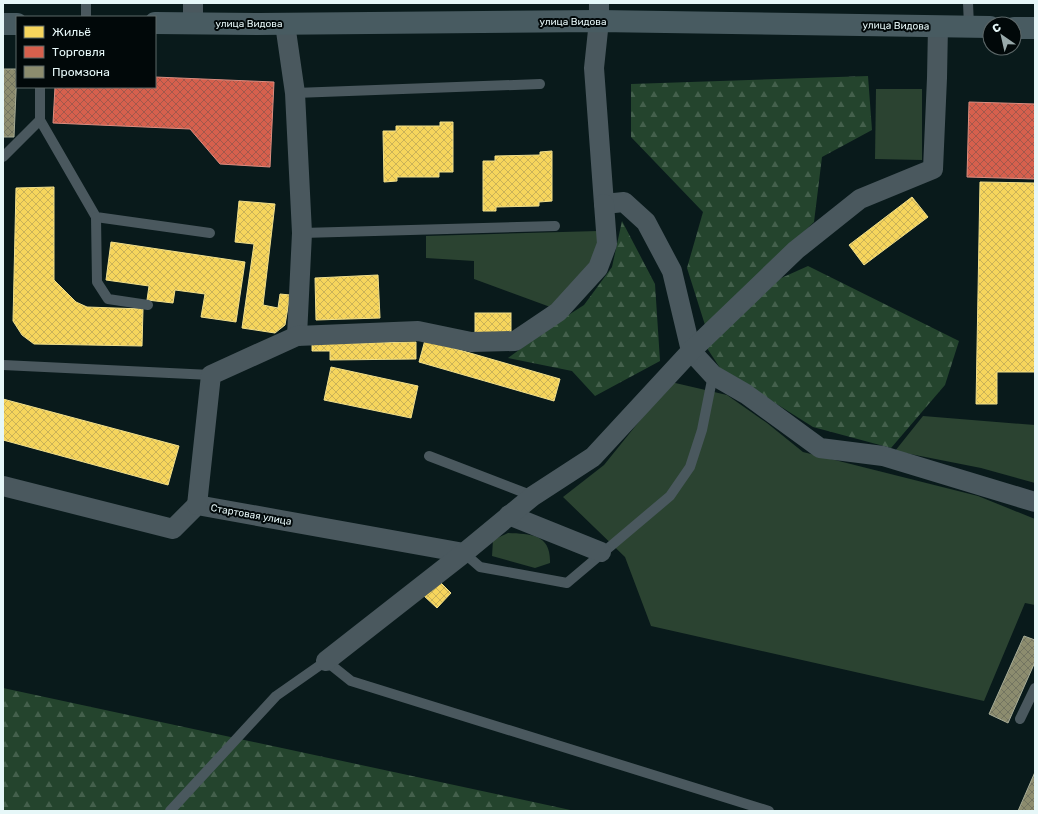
<svg xmlns="http://www.w3.org/2000/svg" width="1038" height="814" viewBox="0 0 1038 814" font-family="Rubik,sans-serif">
  <style>
    .green { fill: #2b4331 }
    .forest { fill: url(#forest-firs) }
    .homes { fill: url(#homes-cross-hatch); stroke: #f1df8b }
    .shops { fill: url(#shops-cross-hatch); stroke: #db8d80 }
    .industry { fill: url(#industry-cross-hatch); stroke: #a7ac97 }
    .lines { fill: none; stroke-linecap: round; stroke-linejoin: round }
    .lane { stroke: #4a585e; stroke-width: 10 }
    .street { stroke: #4a585e; stroke-width: 20 }
    .secondary { stroke: #485b61; stroke-width: 22 }
    .labels { text-anchor: middle; dominant-baseline: central; stroke-width: 4; stroke-linejoin: round; paint-order: stroke }
    .street-label { font-size: 10px; fill: #e6f7f8; stroke: #010809 }
  </style>
  <defs>
    <pattern id="forest-firs" width="22" height="20" patternUnits="userSpaceOnUse"><rect width="22" height="20" fill="#24442d"/><path d="M5 1l3.5 6h-7zM16 11l3.5 6h-7z" fill="#44604c"/></pattern>
    <pattern id="homes-cross-hatch" width="8" height="8" patternUnits="userSpaceOnUse"><rect width="8" height="8" fill="#f6d55c"/><path d="M0 0l8 8M0 8l8-8" fill="none" stroke="#cab258"/></pattern>
    <pattern id="shops-cross-hatch" width="8" height="8" patternUnits="userSpaceOnUse"><rect width="8" height="8" fill="#d6604d"/><path d="M0 0l8 8M0 8l8-8" fill="none" stroke="#a3584c"/></pattern>
    <pattern id="industry-cross-hatch" width="8" height="8" patternUnits="userSpaceOnUse"><rect width="8" height="8" fill="#8c8c6e"/><path d="M0 0l8 8M0 8l8-8" fill="none" stroke="#737561"/></pattern>
  </defs>
  <rect width="100%" height="100%" fill="#091a1b"/>
  <g class="green">
    <polygon points="876,89 922,89 922,160 875,159"/>
    <polygon points="598,231 601,244 591,264 553,308 474,279 474,261 426,258 426,236"/>
    <polygon points="671,382 727,395 767,423 803,452 978,496 1035,519 1035,605 1025,603 984,701 651,626 625,557 563,497 604,465"/>
    <polygon points="923,416 1035,425 1035,483 981,468 895,451"/>
    <path d="M508,533C531,534 551,534 550,563L535,568L492,556L493,540Z"/>
  </g>
  <g class="forest">
    <polygon points="868,76 872,130 822,157 814,222 705,325 687,268 703,212 631,137 631,84"/>
    <polygon points="622,221 655,284 660,361 595,396 572,371 508,358 556,323 584,305 612,267"/>
    <polygon points="808,266 959,341 945,385 891,448 813,427 720,368 705,345 779,279"/>
    <polygon points="3,688 575,811 3,811"/>
  </g>
  <g class="homes">
    <polygon points="440,122 453,122 453,172 439,172 439,177 397,177 397,181 384,182 383,131 396,131 396,126 440,126"/>
    <polygon points="552,151 552,201 539,202 539,206 496,207 496,211 483,211 483,161 495,161 495,156 540,155 540,152"/>
    <polygon points="980,182 1035,183 1035,372 997,372 997,404 976,404"/>
    <polygon points="54,187 54,280 76,302 87,307 143,309 142,346 34,344 22,335 13,321 16,188"/>
    <polygon points="912,197 928,217 864,265 849,245"/>
    <polygon points="239,201 275,204 263,305 278,308 280,294 290,295 285,325 275,333 242,328 254,244 235,242"/>
    <polygon points="111,242 245,262 236,322 201,317 205,294 175,290 173,303 147,300 149,286 106,280"/>
    <polygon points="378,275 380,318 316,320 315,278"/>
    <rect x="475" y="313" width="36" height="22"/>
    <polygon points="425,340 560,379 554,401 419,362"/>
    <polygon points="416,342 416,359 330,360 330,351 312,351 312,344"/>
    <polygon points="331,367 418,386 411,418 324,400"/>
    <polygon points="3,399 179,446 168,485 3,440"/>
    <polygon points="438,580 451,593 437,608 423,595"/>
  </g>
  <g class="shops">
    <polygon points="155,77 274,82 270,167 220,164 190,129 53,123 55,87 155,87"/>
    <polygon points="969,102 1035,104 1035,179 967,177"/>
  </g>
  <g class="industry">
    <polygon points="3,69 17,69 14,137 3,137"/>
    <polygon points="1024,636 1035,640 1035,662 1008,723 989,714"/>
    <polygon points="1035,772 1035,811 1018,811"/>
  </g>
  <g class="lines">
    <g class="lane">
      <polyline points="86,3 86,17"/>
      <polyline points="968,3 969,26"/>
      <polyline points="295,93 540,84"/>
      <polyline points="40,120 96,217 210,233"/>
      <polyline points="3,157 40,120 40,87"/>
      <polyline points="96,217 97,282 108,299 148,305"/>
      <polyline points="302,233 555,226"/>
      <polyline points="3,365 211,375"/>
      <polyline points="429,456 533,496"/>
      <polyline points="464,553 480,567 567,583 670,496 690,467 702,430 713,375"/>
      <polyline points="1020,719 1035,688"/>
      <polyline points="170,811 276,696 326,661 351,681 769,811"/>
    </g>
    <g class="street">
      <polyline points="193,3 193,24"/>
      <polyline points="599,3 599,21 594,68 604,204 624,202 646,222 672,271 691,351 713,375 746,394 820,448 883,456 1035,502"/>
      <polyline points="285,24 295,93 302,233 297,336"/>
      <polyline points="3,486 173,529 197,505 464,553"/>
      <polyline points="197,505 211,375 297,336 418,331 471,342 515,341 558,312 598,268 607,244 604,204"/>
      <polyline points="509,515 601,552"/>
      <polyline points="326,661 464,553 533,496 593,457 691,351 796,250 860,199 933,169 937,78 938,26"/>
    </g>
    <g class="secondary">
      <polyline points="155,23 258,24 599,21 990,27"/>
      <polyline points="3,24 17,24"/>
      <polyline points="1014,28 1035,28"/>
    </g>
  </g>
  <g class="labels">
    <g class="street-label">
      <text x="573" y="22">улица Видова</text>
      <text x="249" y="24">улица Видова</text>
      <text transform="translate(896 26) rotate(1)">улица Видова</text>
      <text transform="translate(251 515) rotate(10)">Стартовая улица</text>
    </g>
  </g>
  <rect width="1038" height="814" fill="none" stroke="#e6f7f8" stroke-width="8"/>
  <rect x="16" y="16" width="140" height="72" fill="#010809" stroke="#5d6869"/>
  <rect x="24" y="26" width="20" height="12" fill="#f6d55c" stroke="#5d6869"/>
  <text x="52" y="36" font-size="12" fill="#e6f7f8">Жильё</text>
  <rect x="24" y="46" width="20" height="12" fill="#d6604d" stroke="#5d6869"/>
  <text x="52" y="56" font-size="12" fill="#e6f7f8">Торговля</text>
  <rect x="24" y="66" width="20" height="12" fill="#8c8c6e" stroke="#5d6869"/>
  <text x="52" y="76" font-size="12" fill="#e6f7f8">Промзона</text>
  <g transform="translate(1002 36) rotate(326)"><circle r="19" fill="#010809" stroke="#5d6869"/>
  <path d="M0-3L7 15L0 10L-7 15Z" fill="#99aaab"/>
  <text y="-6" font-size="11" font-weight="bold" text-anchor="middle" fill="#e6f7f8">С</text>
  </g>
</svg>
